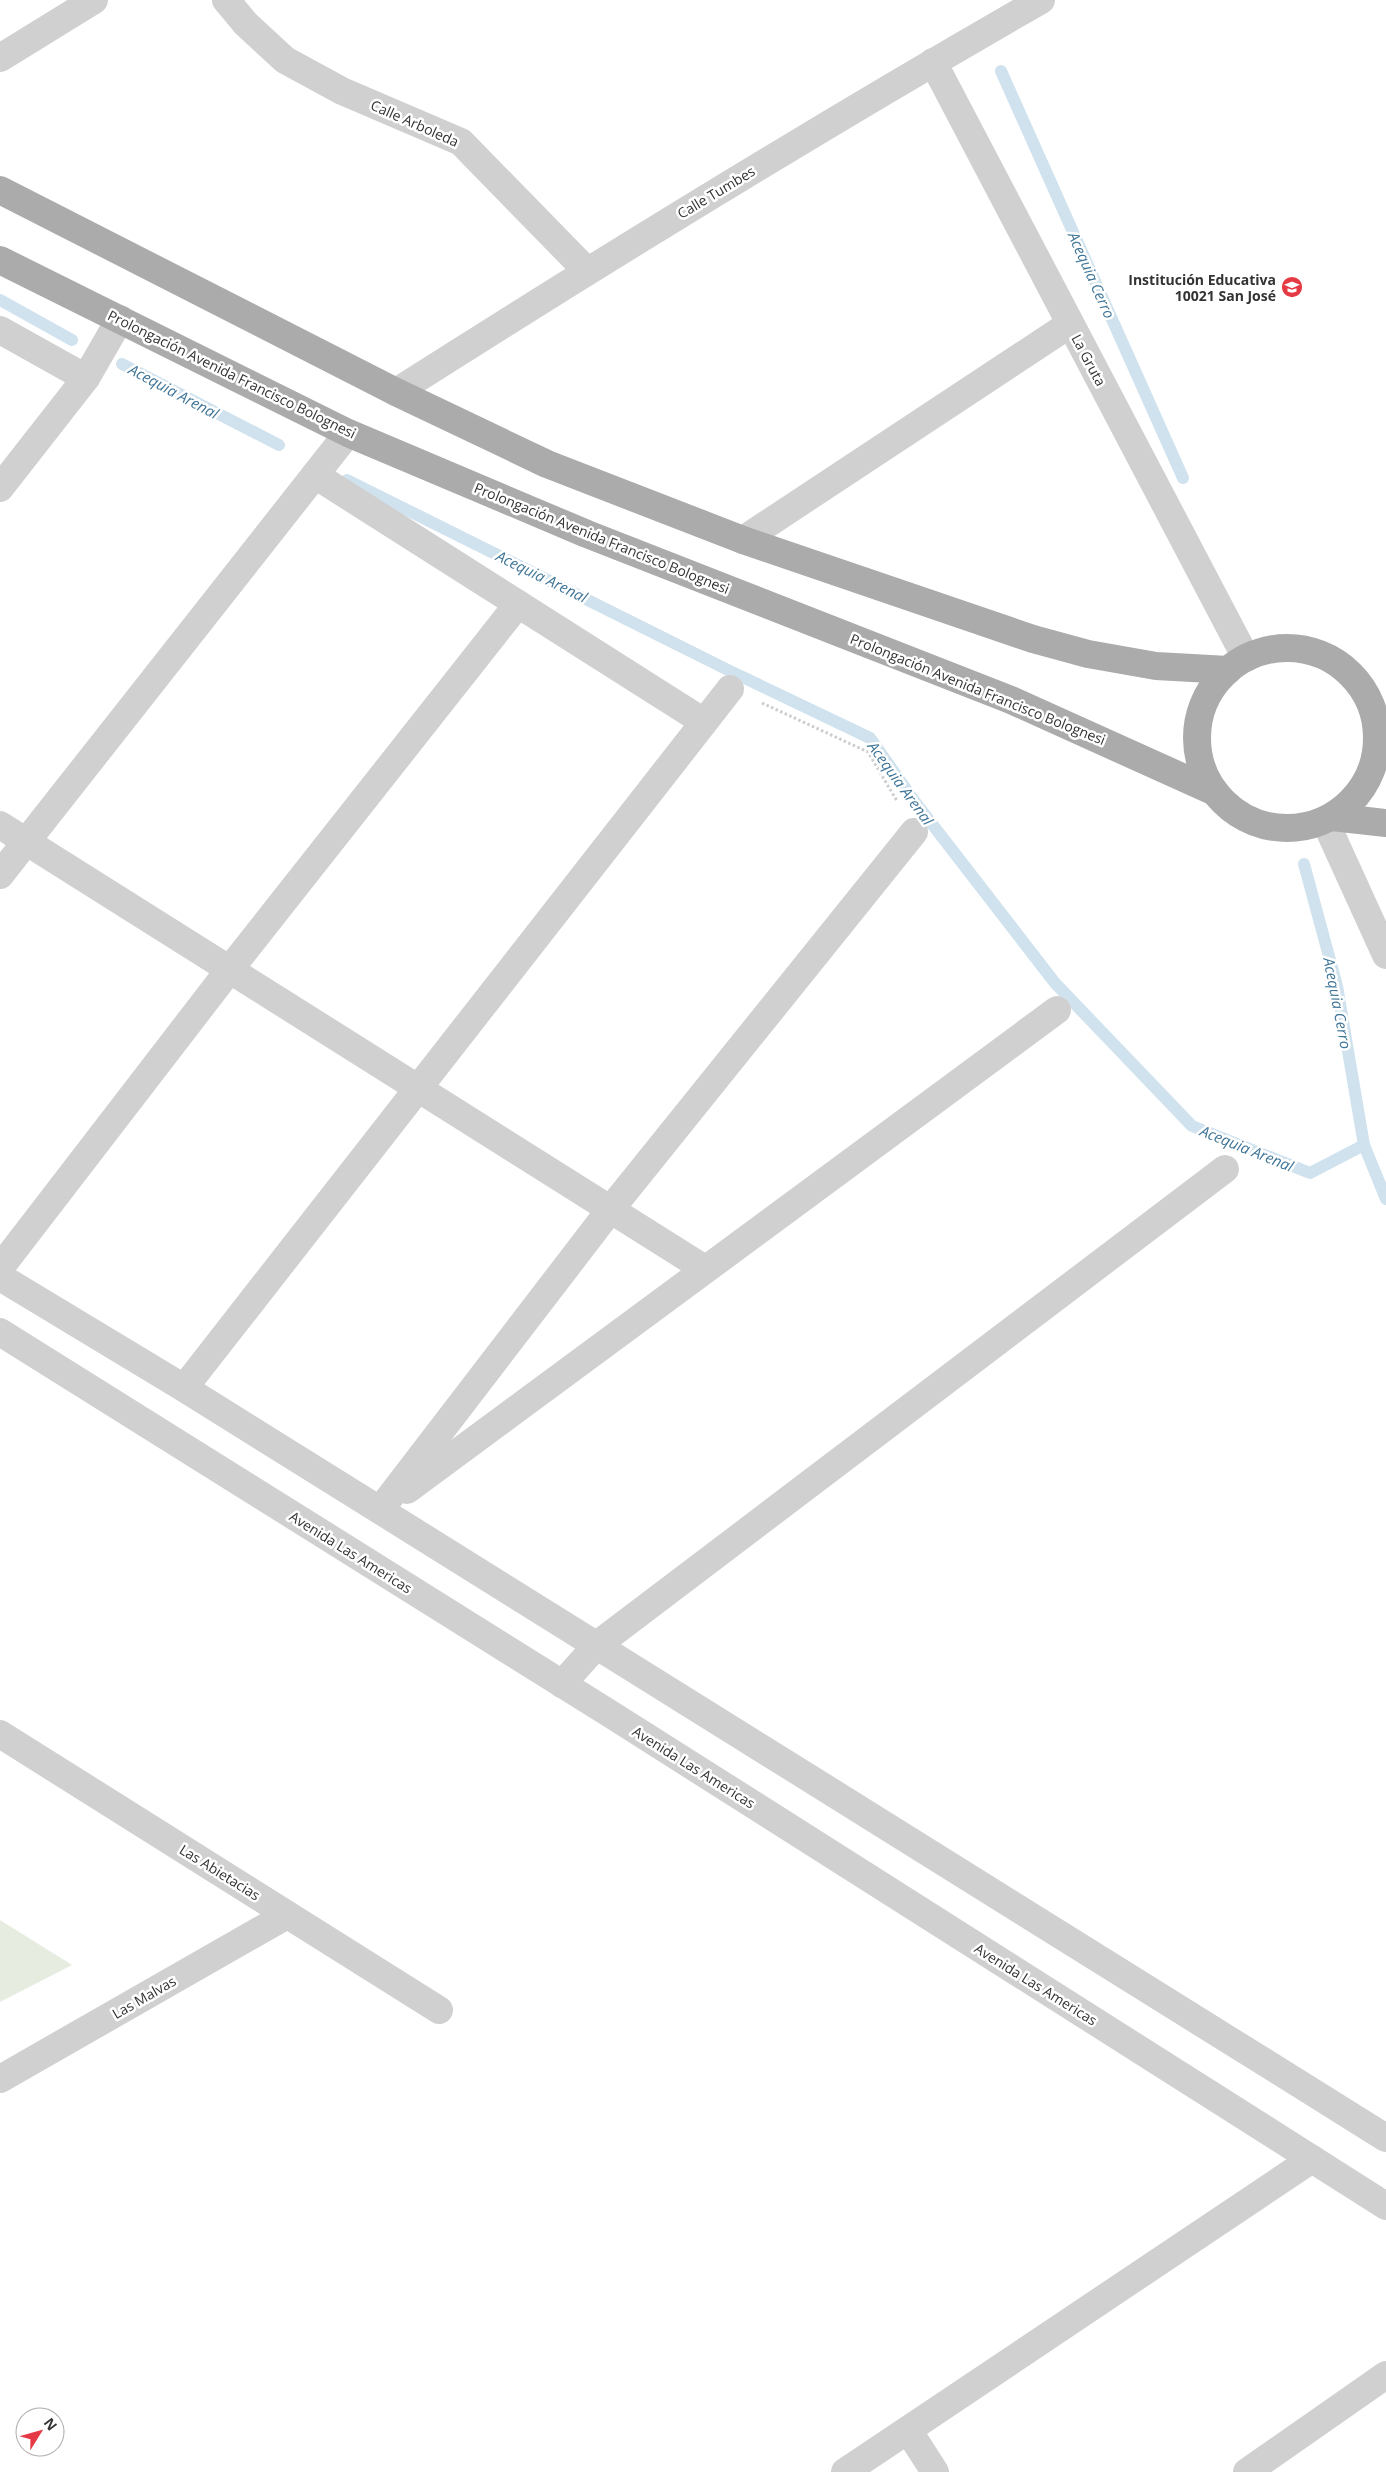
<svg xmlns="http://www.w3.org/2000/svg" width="1386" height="2472" viewBox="0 0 1386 2472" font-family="'Open Sans',sans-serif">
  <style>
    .green { fill: #e6ecdf }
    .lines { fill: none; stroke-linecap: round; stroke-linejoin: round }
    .stream { stroke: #cfe2ee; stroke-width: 12 }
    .path { stroke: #cdcdcd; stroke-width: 3; stroke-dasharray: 2.5 2.5; stroke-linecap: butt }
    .minor { stroke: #d0d0d0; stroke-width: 28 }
    .major { stroke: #ababab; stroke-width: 28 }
    .labels { text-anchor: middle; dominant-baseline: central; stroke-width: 5; stroke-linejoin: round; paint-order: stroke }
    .street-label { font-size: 14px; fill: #333; stroke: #fff }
    .poi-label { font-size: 14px; font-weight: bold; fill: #333; stroke: #fff; text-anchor: end }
    .water-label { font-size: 15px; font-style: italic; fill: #3f7597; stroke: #fff }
  </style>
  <rect width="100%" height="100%" fill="#fff"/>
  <polygon class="green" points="0,1920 72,1965 0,2002"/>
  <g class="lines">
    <g class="stream">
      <polyline points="1001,71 1183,478"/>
      <polyline points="0,300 72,340"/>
      <polyline points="122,364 279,445"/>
      <polyline points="347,480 730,671 870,738 915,802 1055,983 1192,1126 1310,1173 1364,1145"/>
      <polyline points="1304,864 1337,986 1364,1145 1386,1199"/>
    </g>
    <polyline class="path" points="762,703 868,752 897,801"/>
    <g class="minor">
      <polyline points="226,0 246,24 285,60 342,91 461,142 587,271"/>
      <polyline points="0,58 94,0"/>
      <polyline points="933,62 1246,658"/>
      <polyline points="0,330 86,378"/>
      <path d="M396,392C608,257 823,125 1041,0"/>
      <polyline points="315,475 704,722"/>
      <polyline points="0,488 86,378 120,319"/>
      <polyline points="743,540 1070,324"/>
      <polyline points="1325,821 1386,955"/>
      <polyline points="0,825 705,1269"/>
      <polyline points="0,875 348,433"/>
      <polyline points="0,1268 230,969 518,604"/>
      <polyline points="0,1277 184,1388 1386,2138"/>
      <polyline points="0,1332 612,1715 1386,2206"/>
      <polyline points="184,1388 730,689"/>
      <polyline points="407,1490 1057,1010"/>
      <polyline points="380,1510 610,1210 914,832"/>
      <polyline points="562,1684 597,1645 1225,1169"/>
      <polyline points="0,1734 439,2010"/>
      <polyline points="0,2079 287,1915"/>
      <polyline points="908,2430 935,2472"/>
      <polyline points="845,2472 1312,2159"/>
      <polyline points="1247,2472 1386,2375"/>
    </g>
    <g class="major">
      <polyline points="0,190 396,392 547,464 743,540 1033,639 1088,654 1156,666 1228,670"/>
      <polyline points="0,260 348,433 587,534 1011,700 1215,792"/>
      <circle cx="1287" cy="738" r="90"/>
      <polyline points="1332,817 1386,823"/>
    </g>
  </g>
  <defs>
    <g id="school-disc" transform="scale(1.125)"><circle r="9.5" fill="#e63946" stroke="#fff"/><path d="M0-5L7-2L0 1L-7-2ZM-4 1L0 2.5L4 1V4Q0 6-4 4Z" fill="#fff"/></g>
  </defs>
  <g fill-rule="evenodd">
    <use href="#school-disc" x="1292" y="287"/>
  </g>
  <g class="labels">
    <g class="street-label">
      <text transform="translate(415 123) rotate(24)">Calle Arboleda</text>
      <text transform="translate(716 192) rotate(-31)">Calle Tumbes</text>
      <text transform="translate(1089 360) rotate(62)">La Gruta</text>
      <text transform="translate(232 374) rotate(26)">Prolongación Avenida Francisco Bolognesi</text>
      <text transform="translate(602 538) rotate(22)">Prolongación Avenida Francisco Bolognesi</text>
      <text transform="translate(978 689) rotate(22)">Prolongación Avenida Francisco Bolognesi</text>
      <text transform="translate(351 1552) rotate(32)">Avenida Las Americas</text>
      <text transform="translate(694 1767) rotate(32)">Avenida Las Americas</text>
      <text transform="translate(220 1872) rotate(32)">Las Abietacias</text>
      <text transform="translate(1036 1984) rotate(32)">Avenida Las Americas</text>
      <text transform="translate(144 1997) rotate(-30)">Las Malvas</text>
    </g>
    <g class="poi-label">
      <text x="1276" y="279">Institución Educativa<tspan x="1276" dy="16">10021 San José</tspan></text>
    </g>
    <g class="water-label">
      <text transform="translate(1092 275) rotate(66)">Acequia Cerro</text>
      <text transform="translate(174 391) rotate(28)">Acequia Arenal</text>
      <text transform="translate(542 576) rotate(26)">Acequia Arenal</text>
      <text transform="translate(901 783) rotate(54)">Acequia Arenal</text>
      <text transform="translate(1338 1003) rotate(79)">Acequia Cerro</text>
      <text transform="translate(1247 1148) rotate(22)">Acequia Arenal</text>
    </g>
  </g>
  <g transform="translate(40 2432) rotate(53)"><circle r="24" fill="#ffffff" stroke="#adadad"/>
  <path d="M0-4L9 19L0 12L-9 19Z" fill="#e63946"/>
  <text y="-8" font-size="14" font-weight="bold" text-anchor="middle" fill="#333333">N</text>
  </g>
</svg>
